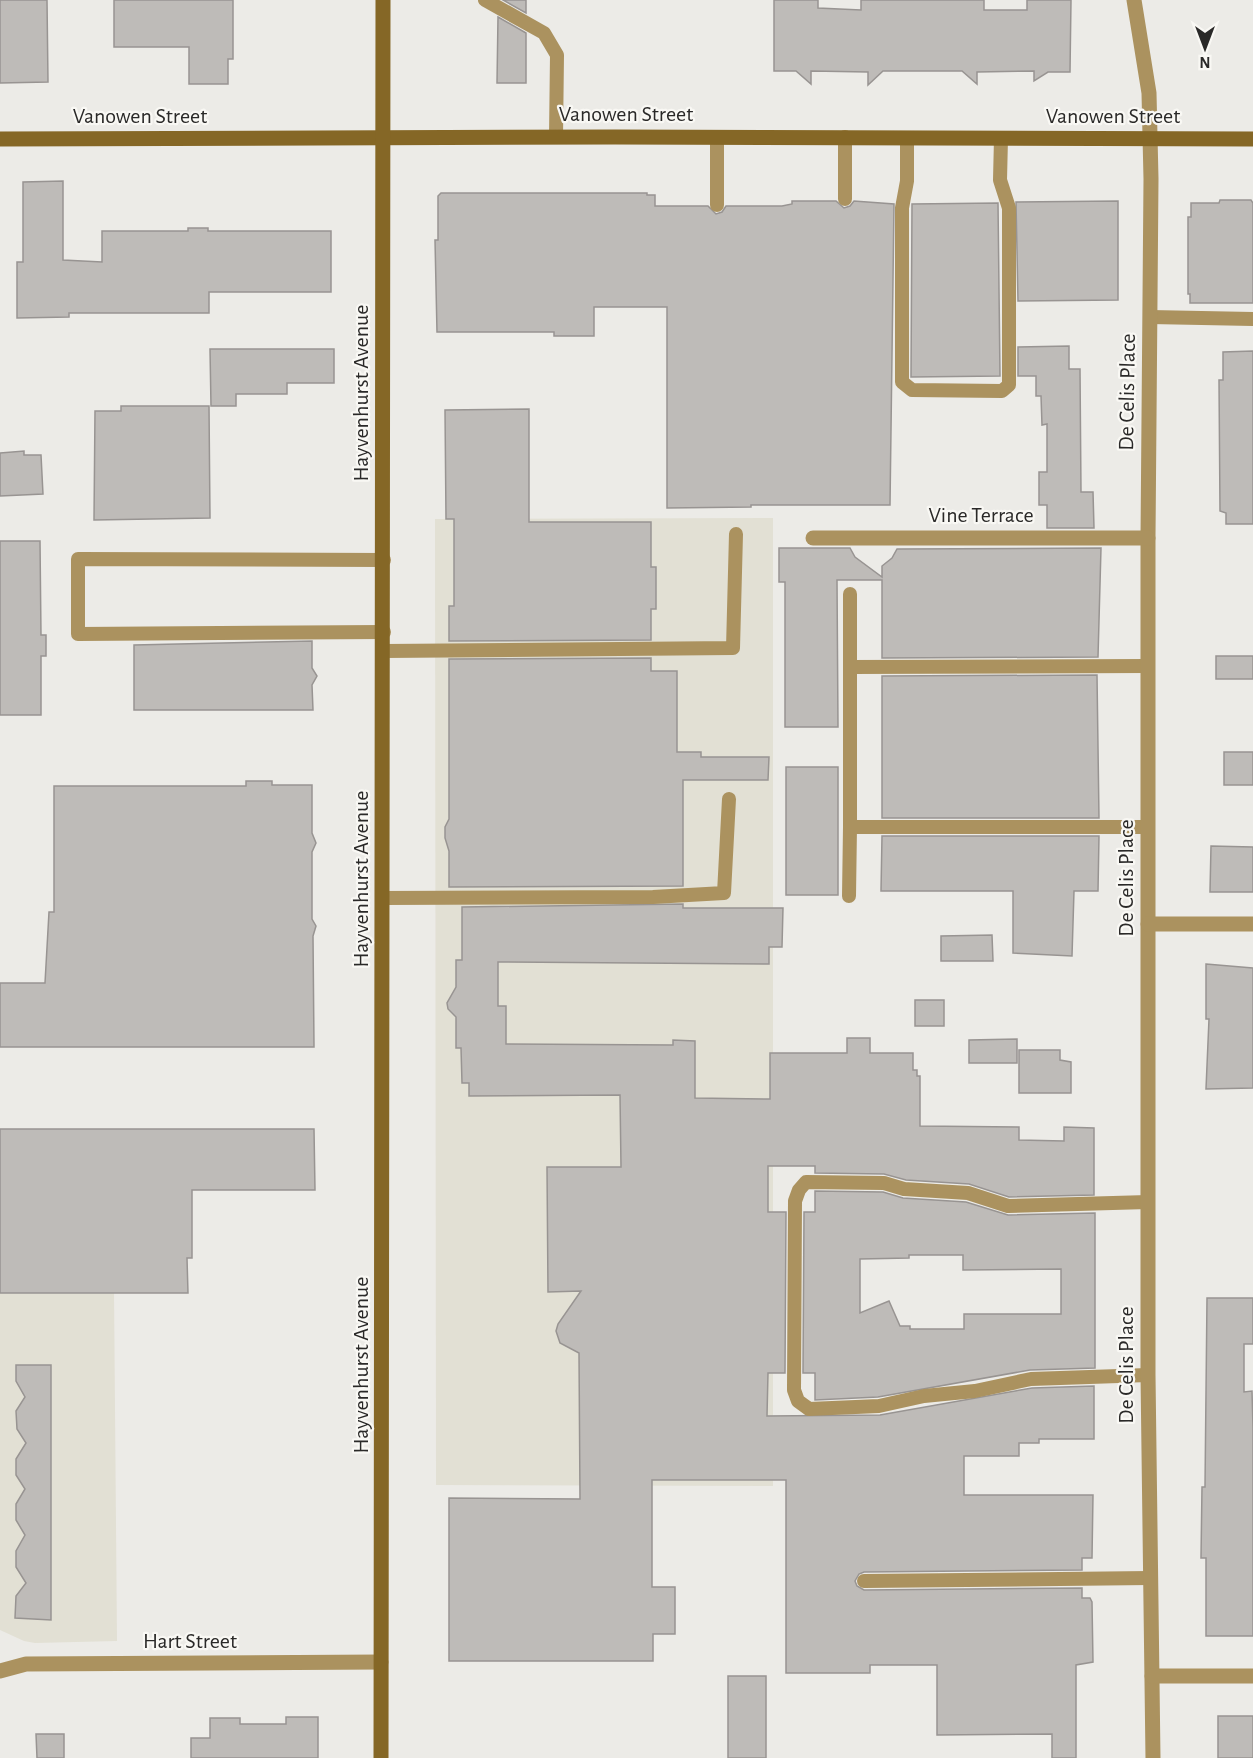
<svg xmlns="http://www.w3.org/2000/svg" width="1253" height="1758" viewBox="0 0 1253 1758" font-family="'Alegreya Sans',sans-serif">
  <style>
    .built { fill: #e2e0d4 }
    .building { fill: #bebbb8; stroke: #989492; stroke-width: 1.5; fill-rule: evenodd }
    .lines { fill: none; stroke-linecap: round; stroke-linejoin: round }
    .service { stroke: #ab925f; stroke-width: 14 }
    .minor { stroke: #ab925f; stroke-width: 15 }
    .secondary { stroke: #856726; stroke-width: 15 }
    .labels { text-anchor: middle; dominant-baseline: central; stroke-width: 4.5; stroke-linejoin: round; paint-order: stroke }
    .street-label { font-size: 22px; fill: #2a2928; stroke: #f9f8f4 }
  </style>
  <rect width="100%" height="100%" fill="#ecebe7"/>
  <g class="built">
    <polygon points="773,518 773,1486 436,1485 435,519"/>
    <polygon points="0,1291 114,1291 117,1641 35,1643 24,1641 0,1630"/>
  </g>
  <g class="building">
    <polygon points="0,0 47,0 48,82 0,83"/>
    <polygon points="114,0 233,0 233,59 228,59 228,84 189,84 189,47 114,47"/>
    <polygon points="503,0 526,0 526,13"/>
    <polygon points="774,0 818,0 818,8 861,10 861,0 984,0 984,10 1027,10 1027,0 1071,0 1070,72 1048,72 1034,81 1034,71 977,72 977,84 962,71 883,71 868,85 868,72 811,71 811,84 796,71 774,71"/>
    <polygon points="498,17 526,33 526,83 497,83"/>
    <polygon points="63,181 63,260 102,262 102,231 188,231 188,228 208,228 208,231 331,231 331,292 209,292 209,313 69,313 69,317 17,318 17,262 23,262 23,182"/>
    <polygon points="441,193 647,193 647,195 655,195 655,206 708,206 716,214 722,212 726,206 782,206 792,204 792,201 836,201 844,208 850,206 854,201 894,204 890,505 751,505 751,507 667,508 667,307 594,307 594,336 554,336 554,332 437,332 435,240 438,240 438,196"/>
    <polygon points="1220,200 1251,200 1253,203 1253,303 1190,303 1190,294 1188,294 1188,217 1191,217 1191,203 1219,203"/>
    <polygon points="1118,201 1118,300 1018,301 1016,202"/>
    <polygon points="998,203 1000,376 911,377 912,204"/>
    <polygon points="1069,346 1069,369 1080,369 1081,492 1093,492 1094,528 1047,528 1047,505 1039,505 1039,472 1047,472 1047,424 1042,425 1041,396 1036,396 1036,376 1018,376 1018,347"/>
    <polygon points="210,349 334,349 334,383 287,383 287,394 236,394 236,406 211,406"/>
    <polygon points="1253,351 1253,524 1226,524 1226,513 1220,511 1219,380 1223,380 1223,352"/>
    <polygon points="121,406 209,406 210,518 94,520 95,411 121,411"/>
    <polygon points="529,409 529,522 651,522 651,567 656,567 656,609 651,609 651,640 449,641 449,606 454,606 454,519 446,519 445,410"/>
    <polygon points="24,451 24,455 41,455 43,494 0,496 0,453"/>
    <polygon points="0,541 40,541 41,635 46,635 46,656 41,656 41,715 0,715"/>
    <polygon points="779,548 850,548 855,557 882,577 882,566 892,558 897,549 1101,548 1098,657 882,658 882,580 837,580 838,727 785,727 785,582 779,582"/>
    <polygon points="312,641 312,668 317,676 312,685 313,710 134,710 134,645"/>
    <rect x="1216" y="656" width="37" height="23"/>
    <polygon points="651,658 651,671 677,671 677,752 701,752 701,757 769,757 768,780 683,780 683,886 449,887 449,851 445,838 445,827 449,819 449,659"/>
    <polygon points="1097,675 1099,818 882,818 882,676"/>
    <rect x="1224" y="752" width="29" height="33"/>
    <rect x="786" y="767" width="52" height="128"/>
    <polygon points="246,781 272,781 272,785 312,785 312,833 316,843 312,852 312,919 316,926 313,936 314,1047 0,1047 0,983 45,983 49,912 54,912 54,786 246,786"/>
    <polygon points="882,836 1099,836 1098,891 1074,891 1072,956 1013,953 1013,891 881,891"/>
    <polygon points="1211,846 1253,847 1253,892 1210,892"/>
    <polygon points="683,904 683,908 783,908 782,947 769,947 769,964 498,962 498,1006 506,1006 506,1044 673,1045 673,1040 695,1041 695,1098 770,1099 770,1053 847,1053 847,1038 870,1038 870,1053 913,1053 913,1070 917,1070 917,1076 920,1076 920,1126 1019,1127 1019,1140 1064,1141 1064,1127 1094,1128 1094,1195 1009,1197 969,1184 906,1180 884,1174 815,1173 815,1166 768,1166 768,1212 786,1212 785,1373 768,1373 767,1416 880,1415 1032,1388 1094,1386 1094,1439 1039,1439 1039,1443 1019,1443 1019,1456 964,1456 964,1495 1093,1495 1092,1558 1082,1558 1082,1570 864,1572 859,1574 855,1581 857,1586 864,1590 1082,1588 1082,1598 1090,1598 1092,1602 1093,1662 1076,1665 1076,1758 1052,1758 1052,1734 937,1735 937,1665 870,1665 870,1673 786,1673 786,1480 652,1480 652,1587 675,1587 675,1634 653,1634 653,1661 449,1661 449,1498 580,1499 579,1353 560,1343 556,1331 558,1324 581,1291 548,1292 547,1167 621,1167 620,1095 469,1096 469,1083 462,1083 461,1048 456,1048 456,1017 448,1009 447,1003 456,987 456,960 462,960 462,907"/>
    <polygon points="992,935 993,961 941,961 941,936"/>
    <polygon points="1206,964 1253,968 1253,1088 1206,1089 1209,1019 1206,1019"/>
    <rect x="915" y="1000" width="29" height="26"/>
    <polygon points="1017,1039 1017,1063 969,1063 969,1040"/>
    <polygon points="1019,1050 1060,1050 1060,1060 1071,1062 1071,1093 1019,1093"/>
    <polygon points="0,1129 314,1129 315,1190 192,1190 192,1258 187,1258 188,1293 0,1293"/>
    <path d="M815,1191L883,1192L903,1198L966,1202L1008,1215L1095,1213V1368L1030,1370L878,1397L815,1400V1373H803L804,1212H815ZM909,1255H963V1270L1061,1269V1314H964V1329H910V1326H900L889,1301L860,1313V1259L909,1258Z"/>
    <polygon points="1207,1298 1253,1298 1253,1344 1244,1344 1244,1392 1252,1391 1253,1428 1253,1636 1206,1636 1206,1558 1201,1558 1202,1487 1205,1487"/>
    <polygon points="16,1365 51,1365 51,1620 15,1618 16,1596 26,1583 16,1567 16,1551 25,1535 16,1520 16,1504 25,1489 16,1475 16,1459 26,1443 17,1429 16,1411 25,1397 16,1381"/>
    <rect x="728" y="1676" width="38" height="82"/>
    <rect x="1218" y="1716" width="35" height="42"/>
    <polygon points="286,1717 318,1717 318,1758 191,1758 191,1738 210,1738 210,1718 240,1718 240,1724 286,1724"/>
    <polygon points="36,1734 64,1734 64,1758 37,1758"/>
  </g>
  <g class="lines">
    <g class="service">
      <polyline points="485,0 544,33 557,55 556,137"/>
      <polyline points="717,137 717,205"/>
      <polyline points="845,137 845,199"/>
      <polyline points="907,138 907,181 902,208 902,382 912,390 1002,391 1009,385 1009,208 1000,180 1001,138"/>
      <polyline points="1150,317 1253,319"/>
      <polyline points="384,560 78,559 78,634 384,632"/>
      <polyline points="384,651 733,648 736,534"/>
      <polyline points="850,667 1148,666"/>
      <polyline points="850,827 850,594"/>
      <polyline points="849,896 850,827 1148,827"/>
      <polyline points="383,898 653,897 724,893 729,799"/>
      <polyline points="1148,1202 1008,1206 968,1193 904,1189 884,1183 806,1182 799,1190 795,1201 794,1390 798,1401 809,1409 879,1406 924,1396 975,1391 1031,1379 1148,1375"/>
      <polyline points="864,1581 1150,1578"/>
    </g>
    <g class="minor">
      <polyline points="1134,0 1149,93 1151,179 1148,538 1148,1375 1153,1758"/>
      <polyline points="813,538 1148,538"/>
      <polyline points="1148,924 1253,924"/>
      <polyline points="0,1671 26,1664 381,1662"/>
      <polyline points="1152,1676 1253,1676"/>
    </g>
    <g class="secondary">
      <polyline points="0,139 615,137 1253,139"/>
      <polyline points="381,1758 383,0"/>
    </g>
  </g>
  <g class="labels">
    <g class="street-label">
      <text x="626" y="114">Vanowen Street</text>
      <text x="140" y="116">Vanowen Street</text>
      <text x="1113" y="116">Vanowen Street</text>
      <text transform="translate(1127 392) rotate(-89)">De Celis Place</text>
      <text transform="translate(361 393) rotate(-90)">Hayvenhurst Avenue</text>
      <text x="981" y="515">Vine Terrace</text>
      <text transform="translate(1126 878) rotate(-90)">De Celis Place</text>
      <text transform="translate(361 879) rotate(-90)">Hayvenhurst Avenue</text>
      <text transform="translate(361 1365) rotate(-90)">Hayvenhurst Avenue</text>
      <text transform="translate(1126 1365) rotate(-90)">De Celis Place</text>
      <text x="190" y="1641">Hart Street</text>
    </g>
  </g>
  <g transform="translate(1205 48) rotate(180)" stroke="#f9f8f4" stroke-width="4.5" paint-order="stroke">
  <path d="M0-4.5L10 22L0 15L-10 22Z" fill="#2a2928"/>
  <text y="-9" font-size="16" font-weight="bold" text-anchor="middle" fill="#2a2928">N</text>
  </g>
</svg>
